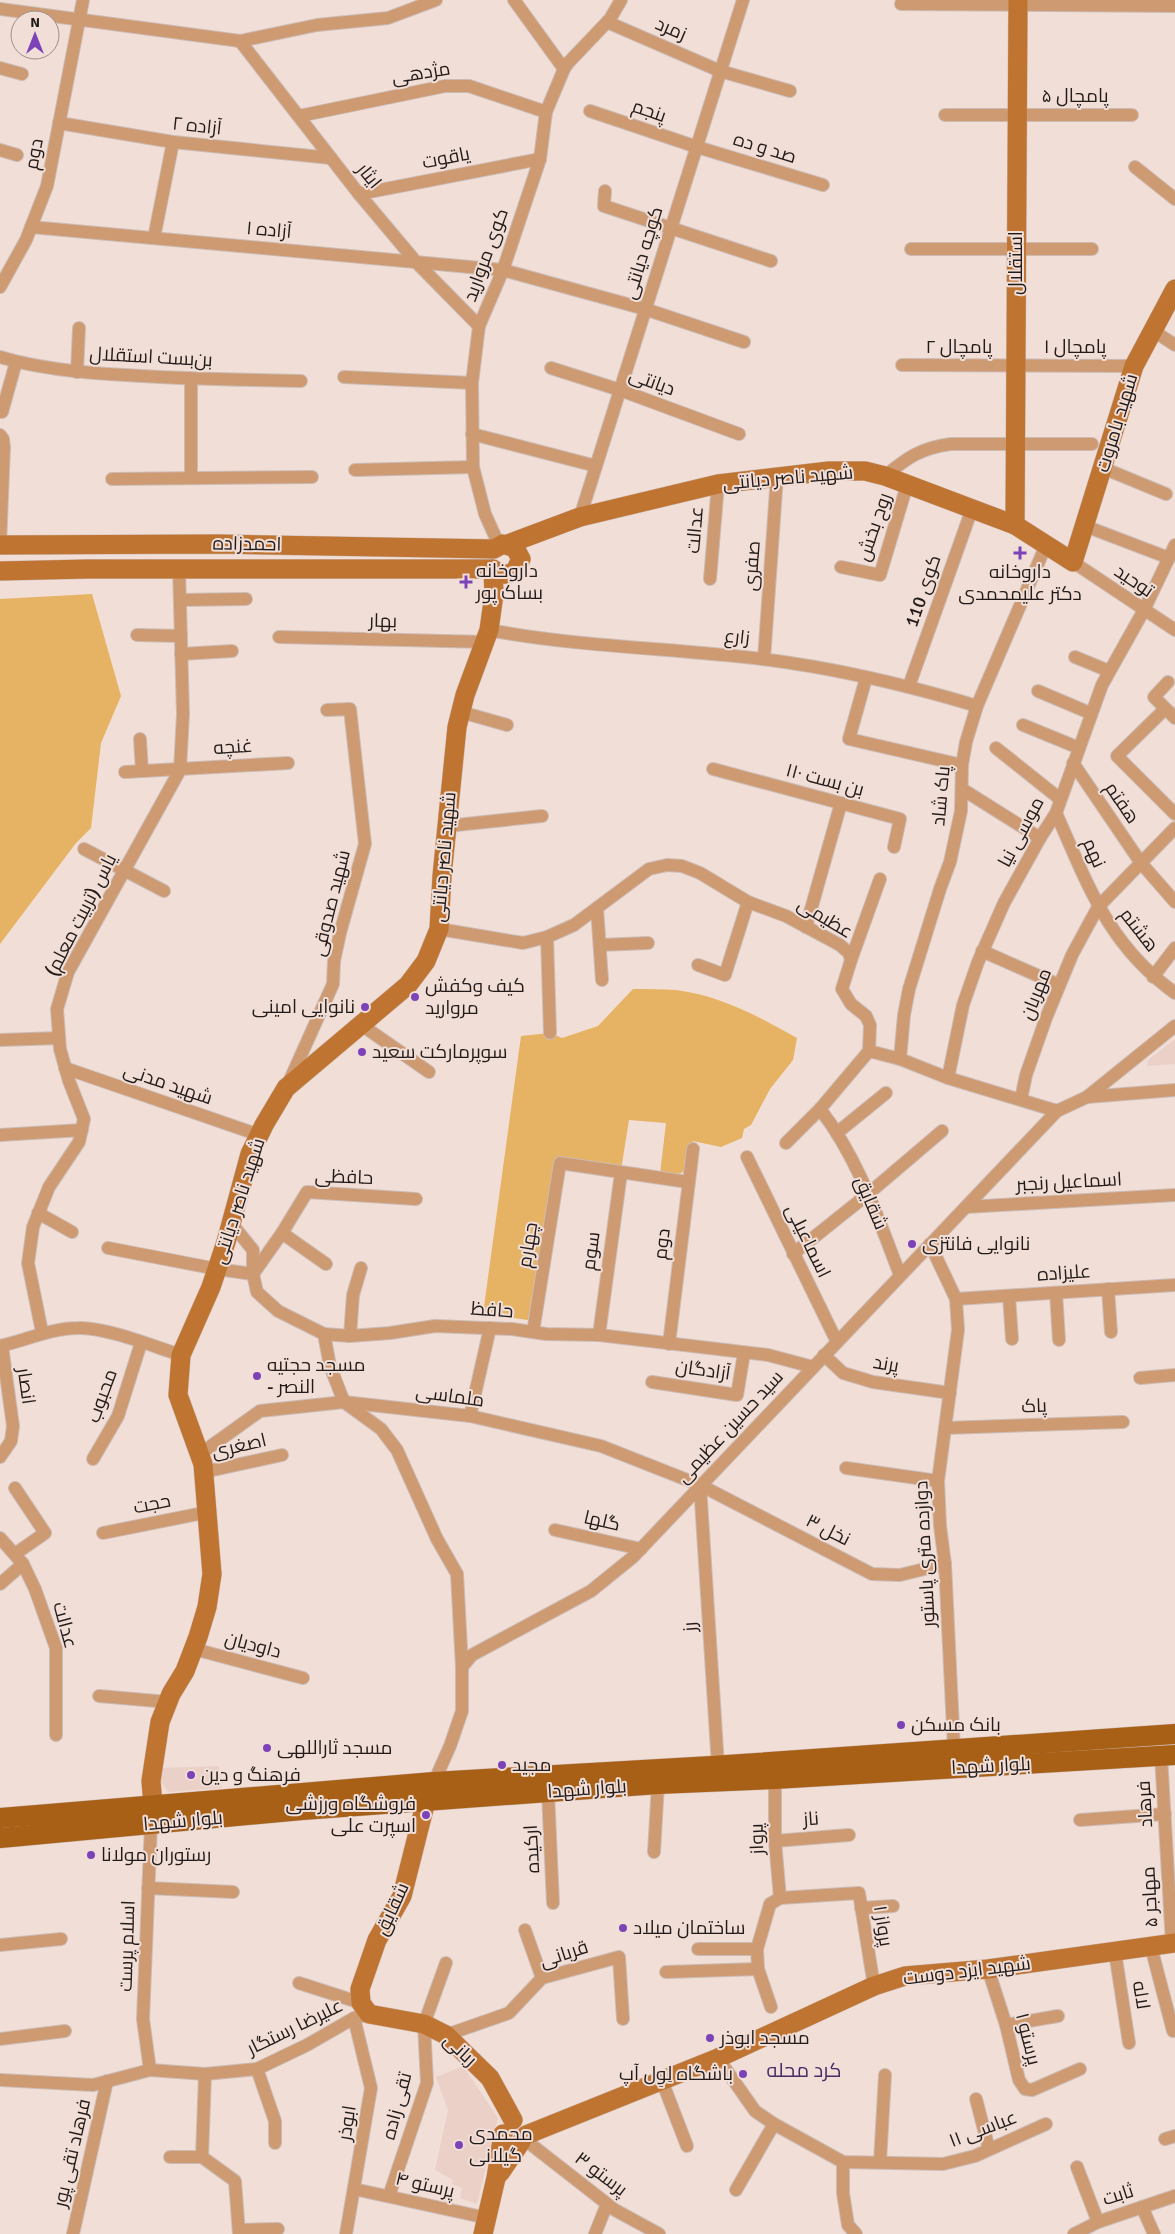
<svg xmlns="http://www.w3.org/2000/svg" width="1175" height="2234" viewBox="0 0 1175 2234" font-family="Signika,Cairo,sans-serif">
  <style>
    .built { fill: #ebd0c7 }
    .green { fill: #e5b363 }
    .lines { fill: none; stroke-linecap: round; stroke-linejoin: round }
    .street-casing { stroke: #ccbbb5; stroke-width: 14 }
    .secondary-casing { stroke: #ccbbb5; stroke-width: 20 }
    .primary-casing { stroke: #ccbbb5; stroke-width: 21 }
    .street { stroke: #cd9a72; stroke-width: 12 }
    .secondary { stroke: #bf7431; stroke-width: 19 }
    .primary { stroke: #a85f16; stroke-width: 20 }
    .poi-dot { fill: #7c43b9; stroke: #f1ded7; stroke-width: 2 }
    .labels { text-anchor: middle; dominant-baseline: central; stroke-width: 4; stroke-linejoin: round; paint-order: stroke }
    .street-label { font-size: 19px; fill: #221b19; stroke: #f1ded7 }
    .poi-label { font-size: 19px; fill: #221b19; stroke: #f1ded7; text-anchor: start }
    .neighbourhood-label { font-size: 20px; fill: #472d67; stroke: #f1ded7 }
  </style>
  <rect width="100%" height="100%" fill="#f1ded7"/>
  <g class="built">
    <polygon points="1175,1039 1175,1064 1147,1066 1148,1060"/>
    <polygon points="219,1766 222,1788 168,1792 161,1781 161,1768"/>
    <polygon points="463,2066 498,2118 477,2204 460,2198 462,2188 452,2184 453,2180 435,2170 448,2110 436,2077"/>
  </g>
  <g class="green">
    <polygon points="92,594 121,696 101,743 91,828 76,843 0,944 0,599"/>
    <path d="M633,989C647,989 662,989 676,990C719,995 760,1017 797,1038L793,1060L770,1089L751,1125L744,1129L742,1138L721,1147L693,1141C695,1166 685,1179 660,1174L666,1123L629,1120L621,1170L556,1160L528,1320L483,1314L521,1036L550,1033L562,1038L598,1026Z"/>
  </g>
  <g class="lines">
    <g class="street-casing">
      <g id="street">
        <polyline points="514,0 564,69"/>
        <polyline points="901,4 1175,6"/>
        <polyline points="0,9 240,41 317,25 388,18 436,0"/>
        <polyline points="607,22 720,71 790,91"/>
        <polyline points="240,41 359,194 417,263 479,326"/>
        <polyline points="0,68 22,74"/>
        <polyline points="590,111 697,147 823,185"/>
        <polyline points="945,115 1132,115"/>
        <polyline points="299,116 445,86 469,86 546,112"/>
        <polyline points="59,123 173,142 331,158"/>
        <polyline points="0,150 17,155"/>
        <polyline points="1135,167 1175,199"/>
        <polyline points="605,191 604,206 771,261"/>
        <polyline points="359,194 540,159"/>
        <polyline points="31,227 503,270 645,309 744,342"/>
        <polyline points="154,238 173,142"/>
        <polyline points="911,249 1092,249"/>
        <polyline points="0,287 26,240 47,186 83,0"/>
        <polyline points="1152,330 1175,345"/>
        <path d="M0,357C40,369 83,373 125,375C183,379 242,380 301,381"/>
        <polyline points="902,365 1134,366"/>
        <polyline points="551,368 620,390 739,434"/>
        <polyline points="77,372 79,328"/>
        <polyline points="344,377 472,383"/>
        <polyline points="191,380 191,478"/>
        <polyline points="2,412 16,362"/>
        <polyline points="472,434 596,466"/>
        <polyline points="0,435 3,439 4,447 0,545"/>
        <polyline points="1103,468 1166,494"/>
        <polyline points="355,470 473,467"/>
        <path d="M885,476C908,457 921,448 951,444H1092"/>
        <polyline points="112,479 312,477"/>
        <polyline points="580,517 743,0"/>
        <polyline points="1085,526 1169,558"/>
        <polyline points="499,545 485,514 473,467 472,383 479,326 503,270 540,159 546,112 564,69 568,63 610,19 621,0"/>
        <polyline points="1073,562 1175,630"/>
        <polyline points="841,567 880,575 907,485"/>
        <polyline points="710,579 718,484"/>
        <polyline points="180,600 246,599"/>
        <path d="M489,630C579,647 671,648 762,659C834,668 907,685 977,706"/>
        <polyline points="137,635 181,636"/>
        <polyline points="279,637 486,642"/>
        <polyline points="181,654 232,651"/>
        <polyline points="1075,657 1109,671"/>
        <polyline points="764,659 777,476"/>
        <polyline points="866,678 849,739 962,765"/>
        <polyline points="1168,682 1154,697 1175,718"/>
        <polyline points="909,686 972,509"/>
        <polyline points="1038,691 1090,713"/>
        <polyline points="1165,709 1117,756 1175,814"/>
        <polyline points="461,712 507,725"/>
        <polyline points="1023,725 1079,748"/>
        <polyline points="140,739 142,771"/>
        <polyline points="996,748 1060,799"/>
        <polyline points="1073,763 1141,863 1175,902"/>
        <polyline points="713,769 900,819 894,847"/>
        <polyline points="125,772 288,763"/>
        <polyline points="962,789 1040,838"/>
        <path d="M1056,813C1088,885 1108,945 1175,993"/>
        <polyline points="447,826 542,816"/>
        <polyline points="84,849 164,891"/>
        <polyline points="597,908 602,980"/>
        <polyline points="806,927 841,803"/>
        <polyline points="439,929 523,943 547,937 574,925 649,869 667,865 682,866 700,873 748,902 786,916 840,945 849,953 851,960 842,989 851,1004 866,1016 870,1025 869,1051"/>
        <polyline points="547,937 550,1033"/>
        <polyline points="600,945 648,943"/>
        <polyline points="982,951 1059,985"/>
        <polyline points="851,960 880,879"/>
        <polyline points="698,965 725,975 748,902"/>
        <polyline points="1153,977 1175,948"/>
        <polyline points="363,1026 429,1072"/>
        <polyline points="0,1040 59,1038"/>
        <polyline points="869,1051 900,1059 948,1078 1057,1111"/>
        <polyline points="900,1059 904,1015 909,989 940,889 950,862 961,811 962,765 966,742 977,706 1046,545"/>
        <polyline points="65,1068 259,1135"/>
        <polyline points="948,1078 963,1005 978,962 1004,903 1040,838 1056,813 1102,685 1144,610 1175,545"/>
        <polyline points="288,1084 333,984 334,961 340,933 365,844 350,709 327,710"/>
        <polyline points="1087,1097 1175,1090"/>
        <polyline points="1021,1099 1026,1075 1046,1018 1072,955 1098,907 1175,828"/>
        <path d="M820,1109C858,1158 878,1218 900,1275"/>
        <polyline points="838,1132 886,1093"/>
        <polyline points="0,1135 82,1130"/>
        <polyline points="786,1143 820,1109 869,1051"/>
        <polyline points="747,1157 837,1342"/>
        <polyline points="966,1207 1175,1195"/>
        <polyline points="38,1213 72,1232"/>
        <polyline points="231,1223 253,1250 253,1274 257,1292 278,1311 324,1334 350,1336 390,1333 435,1326 512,1329 546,1334 599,1335 768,1355 813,1367"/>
        <polyline points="282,1233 326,1264"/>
        <polyline points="930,1244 956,1299 958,1330 938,1481 940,1526 945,1564 954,1749"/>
        <polyline points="108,1248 217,1269 253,1274 282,1233 307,1192 416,1199"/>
        <polyline points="793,1254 868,1194 942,1131"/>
        <polyline points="1108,1289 1111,1332"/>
        <polyline points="1056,1293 1059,1340"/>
        <polyline points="1009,1296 1012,1339"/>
        <polyline points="956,1299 1175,1285"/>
        <polyline points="42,1332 28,1263 33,1227 49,1187 79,1142 84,1119 69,1081 60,1049 57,1009 68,972 180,770 183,714 179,568"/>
        <polyline points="533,1332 560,1163 688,1182"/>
        <polyline points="324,1334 330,1366 344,1402 381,1429 397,1450 437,1539 457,1574 462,1667 462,1711 450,1746 434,1782"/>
        <polyline points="599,1335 621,1173"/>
        <polyline points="350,1336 353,1295 361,1268"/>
        <polyline points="669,1344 693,1149"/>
        <path d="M0,1346C27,1340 51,1328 79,1328C105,1327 155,1347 181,1355"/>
        <polyline points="824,1355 843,1373 873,1382 950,1393"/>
        <polyline points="1140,1378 1175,1375"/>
        <polyline points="652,1382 737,1395 744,1353"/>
        <polyline points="470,1416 490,1328"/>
        <polyline points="945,1428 1123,1422"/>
        <polyline points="200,1454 260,1411 344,1402 470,1416 601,1446 700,1485 872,1574 900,1575 945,1564"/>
        <polyline points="0,1457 11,1441 13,1426 2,1346"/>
        <polyline points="93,1459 118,1416 141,1343"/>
        <polyline points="846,1468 938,1481"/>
        <polyline points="204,1472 282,1455"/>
        <polyline points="700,1485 718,1766"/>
        <polyline points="15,1488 45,1533 15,1554"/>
        <polyline points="555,1530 641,1549"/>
        <polyline points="103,1533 208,1512"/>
        <polyline points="0,1538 23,1564 35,1589 56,1648 56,1735"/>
        <polyline points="0,1584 23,1564"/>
        <polyline points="194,1649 303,1678"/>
        <polyline points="462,1667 472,1655 591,1591 633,1557 1057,1111 1087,1097 1175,1026"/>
        <polyline points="99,1696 168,1702"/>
        <polyline points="1161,1756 1172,1943"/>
        <polyline points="775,1779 775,1841 780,1898"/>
        <polyline points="548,1792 553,1903"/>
        <polyline points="1080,1820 1165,1814"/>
        <polyline points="775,1841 849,1835"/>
        <polyline points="654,1852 658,1784"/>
        <polyline points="148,1888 233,1892"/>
        <polyline points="861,1908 893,1906"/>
        <polyline points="525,1930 542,1978"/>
        <polyline points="0,1945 61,1939"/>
        <polyline points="1151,1947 1173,2031"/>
        <polyline points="698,1949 757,1949"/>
        <polyline points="1115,1952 1129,2043"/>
        <polyline points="988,1969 1006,2025 1019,2080 1025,2089 1032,2090 1080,2069"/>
        <polyline points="666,1972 758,1969"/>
        <polyline points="299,1983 361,2003"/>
        <polyline points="771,2007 758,1969 757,1949 770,1904 780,1898 859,1893 874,1986"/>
        <polyline points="1006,2025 1058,2016"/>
        <polyline points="446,2035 509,2013 542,1978 619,1957 623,2019"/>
        <polyline points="0,2039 65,2031"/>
        <polyline points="718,2058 755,2111 774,2124 843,2162 943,2164 975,2156 1046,2124"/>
        <polyline points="257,2069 275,2121 275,2143"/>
        <polyline points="150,2070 143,2019 151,1824"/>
        <polyline points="205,2074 202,2157 235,2181 239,2234"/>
        <polyline points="0,2080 93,2085 150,2070 205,2074 257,2069 307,2045 354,2018 369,2014"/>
        <polyline points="662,2081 687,2146"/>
        <polyline points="976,2099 989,2149"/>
        <polyline points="524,2139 615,2210 659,2234"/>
        <polyline points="1165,2139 1175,2136"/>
        <polyline points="170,2157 202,2157"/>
        <polyline points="843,2162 843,2193 848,2225 856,2234"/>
        <polyline points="880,2162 885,2075"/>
        <polyline points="1077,2167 1098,2222"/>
        <polyline points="354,2189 487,2218"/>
        <polyline points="736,2190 774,2124"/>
        <polyline points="389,2196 427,2083 424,2024 446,1963"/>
        <polyline points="1142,2207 1154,2234"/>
        <polyline points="239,2230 278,2229"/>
        <polyline points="73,2234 107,2081"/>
        <polyline points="346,2234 371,2088 354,2018"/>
        <polyline points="595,2234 607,2204"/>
        <polyline points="1074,2234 1098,2222 1175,2196"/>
      </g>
    </g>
    <g class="secondary-casing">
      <g id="secondary">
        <polyline points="1015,525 1018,0"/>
        <polyline points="508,544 580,517 718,484 829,471 865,471 885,476 1015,525 1073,562 1134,366 1175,289"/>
        <path d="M0,545L218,544L494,549L503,544L515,548L521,559L515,571C507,576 499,575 493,569H88L0,571"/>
        <polyline points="426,1801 402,1896 377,1940 360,1989 361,2003 369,2014 424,2024 446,2035 490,2078 513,2120"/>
        <polyline points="153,1805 151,1781 160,1722 171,1694 185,1671 198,1637 207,1607 212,1574 203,1464 178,1395 181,1355 211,1287 226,1242 250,1154 264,1125 286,1088 408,985 426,961 439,929 442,876 457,727 465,695 489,630 494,594 493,569"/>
        <polyline points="526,2135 718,2058 874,1986 905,1976 988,1969 1175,1943"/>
        <polyline points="500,2173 521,2142"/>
        <polyline points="483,2234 496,2178 503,2134"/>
      </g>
    </g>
    <g class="primary-casing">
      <g id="primary">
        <polyline points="0,1818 434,1782 712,1766 1175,1734"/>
        <polyline points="0,1838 302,1810 658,1784 775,1779 1175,1755"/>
      </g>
    </g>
    <use href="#street" class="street"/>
    <use href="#secondary" class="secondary"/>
    <use href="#primary" class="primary"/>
  </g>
  <g class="poi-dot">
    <path d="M1017.5 545.5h5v5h5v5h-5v5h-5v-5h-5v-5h5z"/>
    <path d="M463.5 574.5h5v5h5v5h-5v5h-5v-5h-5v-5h5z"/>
    <circle cx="415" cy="997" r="5"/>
    <circle cx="365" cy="1007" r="5"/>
    <circle cx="362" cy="1052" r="5"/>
    <circle cx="912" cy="1244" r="5"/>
    <circle cx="257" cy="1376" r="5"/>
    <circle cx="901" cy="1725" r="5"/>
    <circle cx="267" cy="1748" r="5"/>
    <circle cx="502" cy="1765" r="5"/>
    <circle cx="191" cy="1775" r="5"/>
    <circle cx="426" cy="1815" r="5"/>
    <circle cx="91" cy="1855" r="5"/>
    <circle cx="623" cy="1928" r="5"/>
    <circle cx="710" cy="2038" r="5"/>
    <circle cx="743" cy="2074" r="5"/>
    <circle cx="459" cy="2145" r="5"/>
  </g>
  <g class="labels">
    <g class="street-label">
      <text transform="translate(671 29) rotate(23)">زمرد</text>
      <text transform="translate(421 73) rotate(-9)">مژدهی</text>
      <text x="1075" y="96">پامچال ۵</text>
      <text transform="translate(649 111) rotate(19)">پنجم</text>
      <text transform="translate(197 126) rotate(6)">آزاده ۲</text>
      <text transform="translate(765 148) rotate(17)">صد و ده</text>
      <text transform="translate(34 154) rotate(-79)">دوم</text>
      <text transform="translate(446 158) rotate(-11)">یاقوت</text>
      <text transform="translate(369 176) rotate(51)">ایثار</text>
      <text transform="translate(269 230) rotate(5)">آزاده ۱</text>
      <text transform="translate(643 253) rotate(-73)">کوچه دیانتی</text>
      <text transform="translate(486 255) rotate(-70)">کوی مروارید</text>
      <text transform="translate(1016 263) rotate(-90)">استقلال</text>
      <text x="959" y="347">پامچال ۲</text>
      <text x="1075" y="347">پامچال ۱</text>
      <text transform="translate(151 357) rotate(3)">بن‌بست استقلال</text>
      <text transform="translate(652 382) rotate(20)">دیانتی</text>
      <text transform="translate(1117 423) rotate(-73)">شهید بامروت</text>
      <text transform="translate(788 478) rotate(-5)">شهید ناصر دیانتی</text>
      <text transform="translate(874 527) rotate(-71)">روح بخش</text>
      <text transform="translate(695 530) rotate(-85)">عدالت</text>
      <text transform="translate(247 544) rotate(1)">احمدزاده</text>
      <text transform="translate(752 566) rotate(-86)">صفری</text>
      <text transform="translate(1134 581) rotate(34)">توحید</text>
      <text transform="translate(923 591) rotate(-71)">کوی 110</text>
      <text transform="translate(383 621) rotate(1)">بهار</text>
      <text transform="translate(737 637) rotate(6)">زارع</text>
      <text transform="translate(233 747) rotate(-4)">غنچه</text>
      <text transform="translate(825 780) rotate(15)">بن بست ۱۱۰</text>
      <text transform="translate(941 796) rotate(-85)">پاک شاد</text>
      <text transform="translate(1122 803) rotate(56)">هفتم</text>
      <text transform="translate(1021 832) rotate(-62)">موسی نیا</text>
      <text transform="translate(1094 853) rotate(66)">نهم</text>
      <text transform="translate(444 857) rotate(-85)">شهید ناصر دیانتی</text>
      <text transform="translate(331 903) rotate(-76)">شهید صدوقی</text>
      <text transform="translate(81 915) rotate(-63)">یاس (تربیت معلم)</text>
      <text transform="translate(825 918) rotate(31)">عظیمی</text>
      <text transform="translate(1139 930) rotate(52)">هشتم</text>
      <text transform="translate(1036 994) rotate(-68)">مهربان</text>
      <text transform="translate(168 1084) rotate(19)">شهید مدنی</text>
      <text transform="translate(344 1177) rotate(2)">حافظی</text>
      <text transform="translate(1069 1182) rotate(-3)">اسماعیل رنجبر</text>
      <text transform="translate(239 1201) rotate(-72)">شهید ناصر دیانتی</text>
      <text transform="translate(871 1203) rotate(67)">شقایق</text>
      <text transform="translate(808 1241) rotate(64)">اسماعیلی</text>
      <text transform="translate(662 1244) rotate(-83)">دوم</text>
      <text transform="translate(528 1245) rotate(-81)">چهارم</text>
      <text transform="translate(591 1251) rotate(-82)">سوم</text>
      <text transform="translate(1064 1273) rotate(-4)">علیزاده</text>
      <text transform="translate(492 1310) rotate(4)">حافظ</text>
      <text transform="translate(886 1364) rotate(10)">پرند</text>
      <text transform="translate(703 1370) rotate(8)">آزادگان</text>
      <text transform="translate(26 1386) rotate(82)">انصار</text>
      <text transform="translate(102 1396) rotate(-70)">محبوب</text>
      <text transform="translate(450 1396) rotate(8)">ملماسی</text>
      <text transform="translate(1034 1406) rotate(-2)">پاک</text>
      <text transform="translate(730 1427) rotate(-47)">سید حسین عظیمی</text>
      <text transform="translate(239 1446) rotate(-13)">اصغری</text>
      <text transform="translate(152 1504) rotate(-11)">حجت</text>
      <text transform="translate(602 1521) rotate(13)">گلها</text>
      <text transform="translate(828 1530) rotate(27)">نخل ۳</text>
      <text transform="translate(925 1554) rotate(-93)">دوازده متری پاستور</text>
      <text transform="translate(65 1625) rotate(75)">عدالت</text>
      <text transform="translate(690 1627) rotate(-94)">رز</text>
      <text transform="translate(253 1645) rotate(15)">داودیان</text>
      <text transform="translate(991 1766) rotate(-3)">بلوار شهدا</text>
      <text transform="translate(587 1789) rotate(-4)">بلوار شهدا</text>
      <text transform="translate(1145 1804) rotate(-93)">فرهاد</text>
      <text transform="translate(811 1819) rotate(-4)">ناز</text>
      <text transform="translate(183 1821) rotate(-5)">بلوار شهدا</text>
      <text transform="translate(757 1839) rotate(-92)">پرواز</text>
      <text transform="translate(532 1849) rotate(-93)">ارکیده</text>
      <text transform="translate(1150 1897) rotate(-93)">مهاجر ۵</text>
      <text transform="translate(392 1909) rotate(-65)">شقایق</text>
      <text transform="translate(883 1926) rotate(81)">پرواز ۱</text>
      <text transform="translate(127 1946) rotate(-88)">اسلام پرست</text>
      <text transform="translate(564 1954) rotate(-18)">قربانی</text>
      <text transform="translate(967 1971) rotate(-7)">شهید ایزد دوست</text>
      <text transform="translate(1141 1995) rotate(81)">لاله</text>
      <text transform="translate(295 2027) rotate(-26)">علیرضا رستگار</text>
      <text transform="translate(1028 2039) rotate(76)">پرستو ۱</text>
      <text transform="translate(460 2050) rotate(43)">ربانی</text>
      <text transform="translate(397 2106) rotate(-75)">تقی زاده</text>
      <text transform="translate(347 2123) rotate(-81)">ابوذر</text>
      <text transform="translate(983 2129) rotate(-21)">عباسی ۱۱</text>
      <text transform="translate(72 2153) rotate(-77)">فرهاد تقی پور</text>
      <text transform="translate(601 2174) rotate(37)">پرستو ۳</text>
      <text transform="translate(425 2185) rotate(13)">پرستو ۴</text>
      <text transform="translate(1118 2195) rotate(-18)">ثابت</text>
    </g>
    <g class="poi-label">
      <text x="476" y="571">داروخانه<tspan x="476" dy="22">بساک پور</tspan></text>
      <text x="1020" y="572" text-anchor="middle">داروخانه<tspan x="1020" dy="22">دکتر علیمحمدی</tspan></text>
      <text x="425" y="986">کیف و‌کفش<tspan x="425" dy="22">مروارید</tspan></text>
      <text x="355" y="1007" text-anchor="end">نانوایی امینی</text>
      <text x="372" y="1052">سوپرمارکت سعید</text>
      <text x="922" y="1244">نانوایی فانتزی</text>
      <text x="267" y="1365">مسجد حجتیه<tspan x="267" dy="22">- النصر</tspan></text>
      <text x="911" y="1725">بانک مسکن</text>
      <text x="277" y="1748">مسجد ثاراللهی</text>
      <text x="512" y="1765">مجید</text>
      <text x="201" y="1775">فرهنگ و دین</text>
      <text x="416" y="1804" text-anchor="end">فروشگاه ورزشی<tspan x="416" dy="22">اسپرت علی</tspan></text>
      <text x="101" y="1855">رستوران مولانا</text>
      <text x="633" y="1928">ساختمان میلاد</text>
      <text x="720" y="2038">مسجد ابوذر</text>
      <text x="733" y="2074" text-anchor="end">باشگاه لِوِل آپ</text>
      <text x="469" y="2134">محمدی<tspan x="469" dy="22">گیلانی</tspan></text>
    </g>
    <g class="neighbourhood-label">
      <text x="804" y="2070">کرد محله</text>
    </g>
  </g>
  <g transform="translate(35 35)"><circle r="24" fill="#f1ded7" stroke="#9e908b"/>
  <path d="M0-4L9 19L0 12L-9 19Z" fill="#7c43b9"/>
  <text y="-8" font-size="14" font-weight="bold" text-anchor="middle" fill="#221b19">N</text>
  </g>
</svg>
